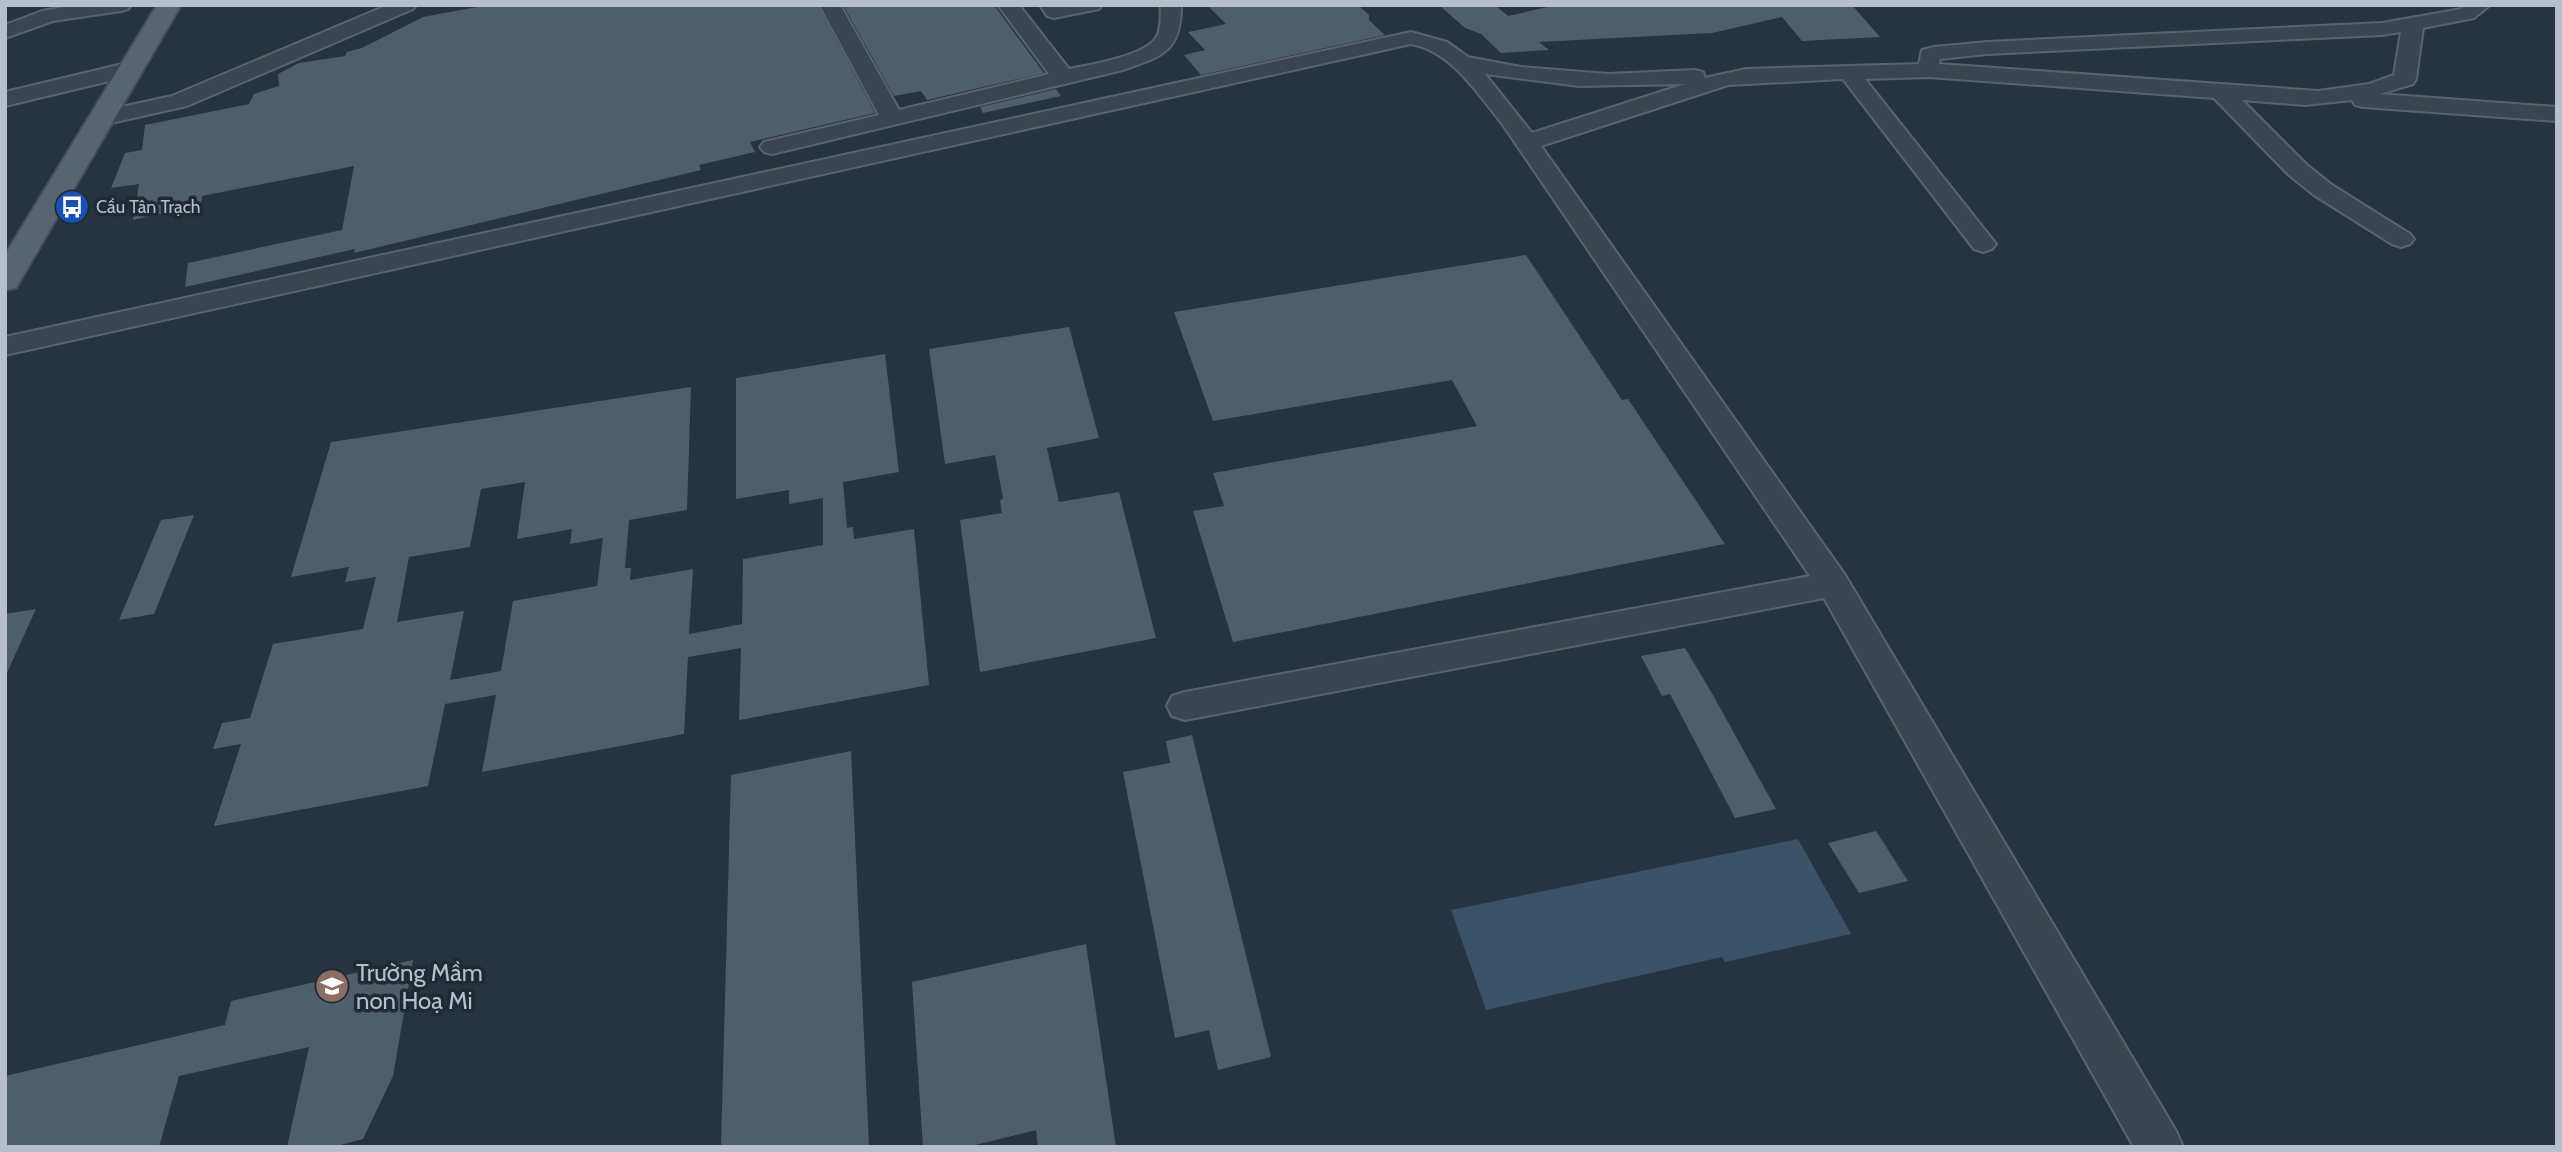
<svg xmlns="http://www.w3.org/2000/svg" width="2562" height="1152" viewBox="0 0 2562 1152" font-family="Cabin,sans-serif">
  <style>
    .water { fill: #3c5268 }
    .building { fill: #4f5e6b; fill-rule: evenodd }
    .lines { fill: none; stroke-linecap: round; stroke-linejoin: round }
    .minor-casing { stroke: #58636d; stroke-width: 4 }
    .major-casing { stroke: #444e59; stroke-width: 4 }
    .minor { fill: #3a4550; fill-rule: evenodd }
    .major { fill: #586470; fill-rule: evenodd }
    .labels { text-anchor: middle; dominant-baseline: central; stroke-width: 7; stroke-linejoin: round; paint-order: stroke }
    .far-poi-label { font-size: 18px; fill: #b7c0ca; stroke: #1f2a35; text-anchor: start }
    .near-poi-label { font-size: 24px; fill: #b7c0ca; stroke: #1f2a35; text-anchor: start }
  </style>
  <rect width="100%" height="100%" fill="#263340"/>
  <polygon class="water" points="1798,839 1851,934 1725,962 1722,957 1486,1010 1451,910"/>
  <g class="building">
    <polygon points="488,5 818,5 875,113 750,142 755,152 699,165 701,170 354,253 355,249 185,287 188,263 342,230 354,166 202,196 201,205 133,220 139,184 111,188 125,153 142,150 145,125 249,104 254,94 279,86 278,74 299,63 345,56 347,52 362,48 423,17"/>
    <polygon points="843,5 994,5 1044,73 927,100 921,91 894,96"/>
    <polygon points="1207,5 1358,5 1369,15 1369,20 1385,35 1201,75 1184,55 1205,50 1188,32 1226,24"/>
    <polygon points="1439,5 1495,5 1508,16 1556,5 1852,5 1880,37 1802,41 1782,17 1712,33 1539,42 1549,50 1501,53 1481,34 1465,28"/>
    <polygon points="1056,89 1061,96 983,113 980,107"/>
    <polygon points="1526,255 1622,400 1628,399 1725,544 1233,642 1193,511 1224,506 1213,473 1477,426 1452,380 1213,421 1174,312"/>
    <polygon points="1069,327 1099,438 1047,448 1059,502 1119,492 1156,638 980,672 960,520 1002,513 1000,500 1003,499 995,455 945,464 929,349"/>
    <path d="M885,354L899,472L843,482L847,528L853,527L854,539L914,529L929,685L739,720L741,648L688,657L684,734L482,772L496,695L445,704L428,786L214,826L241,744L213,749L222,723L250,718L273,644L363,629L376,577L345,582L349,567L291,577L331,442L691,387L687,510L629,520L625,568H631L630,580L693,569L689,634L742,624L743,559L823,545V498L789,504V490L736,499V378ZM525,482L517,539L572,529L570,544L603,538L597,586L513,601L501,671L450,680L464,611L397,622L409,557L470,547L481,489Z"/>
    <polygon points="194,515 154,614 119,620 161,520"/>
    <polygon points="36,609 5,677 5,614"/>
    <polygon points="1685,648 1713,695 1776,809 1735,818 1670,694 1662,696 1641,656"/>
    <polygon points="1192,735 1271,1057 1218,1070 1209,1030 1175,1038 1123,772 1170,763 1166,741"/>
    <polygon points="851,751 869,1147 721,1147 731,775"/>
    <polygon points="1876,831 1908,881 1859,893 1828,843"/>
    <polygon points="1086,944 1116,1147 1038,1147 1036,1130 967,1147 923,1147 912,982"/>
    <polygon points="413,960 393,1076 363,1139 333,1147 287,1147 309,1047 179,1076 159,1147 5,1147 5,1076 225,1025 231,1001"/>
  </g>
  <g class="lines">
    <g class="minor-casing">
      <g id="minor">
        <polygon points="75,5 131,5 128,9 121,11 53,21 5,38 5,25 42,11"/>
        <polygon points="388,5 416,5 413,9 187,106 102,125 94,123 90,118 94,113 172,96"/>
        <path d="M820,5H840L899,110L1049,74L998,5H1019L1069,69C1089,65 1144,56 1156,38C1162,29 1160,16 1161,5H1181C1181,52 1163,56 1123,70L772,154L764,152L760,147L764,142L879,115Z"/>
        <polygon points="1040,5 1102,5 1099,9 1054,18 1047,16"/>
        <path d="M2466,5H2490L2474,18L2423,28L2416,79L2413,84L2380,94L2557,107V121L2363,107L2355,105L2352,100L2305,105L2242,100L2307,165L2332,185L2410,234L2414,239L2410,244L2401,247L2392,244L2314,195L2289,175L2214,98L1929,77L1865,79L1996,244L1992,249L1983,252L1974,249L1843,79L1728,85L1541,146L1845,575L2176,1131L2183,1147H2134L1824,598L1185,720L1172,716L1167,706L1172,696L1185,692L1810,576L1501,122C1477,93 1451,51 1411,44L5,355V337L1411,32L1447,42L1468,57L1521,67L1608,74L1695,70L1703,72L1705,78L1746,69L1919,64L1922,50L1934,47L1987,42L2382,23L2461,9ZM2401,32L2394,75L2369,84L2318,91L1939,64L1940,59L1987,54L2382,35ZM1485,74L1579,86L1685,84L1532,133Z"/>
        <polygon points="131,62 139,64 142,69 139,74 5,106 5,92"/>
      </g>
    </g>
    <g class="major-casing">
      <polygon id="major" points="157,5 181,5 20,281 16,288 5,290 5,255"/>
    </g>
    <use href="#minor" class="minor"/>
    <use href="#major" class="major"/>
  </g>
  <defs>
    <g id="bus-disc" transform="scale(1.75)"><circle r="9.5" fill="#1a4fb4" stroke="#1f2a35"/><path d="M-5-6H5V4H4V6H2V4H-2V6H-4V4H-5ZM-3.5-4V0h7V-4ZM-3.5 1.2v1.5H-2V1.2ZM2 1.2v1.5H3.5V1.2Z" fill="#fff"/></g>
    <g id="school-disc" transform="scale(1.75)"><circle r="9.5" fill="#8d6e63" stroke="#1f2a35"/><path d="M0-5L7-2L0 1L-7-2ZM-4 1L0 2.5L4 1V4Q0 6-4 4Z" fill="#fff"/></g>
  </defs>
  <g fill-rule="evenodd">
    <use href="#bus-disc" x="72" y="207"/>
    <use href="#school-disc" x="332" y="986"/>
  </g>
  <g class="labels">
    <g class="far-poi-label">
      <text x="96" y="207">Cầu Tân Trạch</text>
    </g>
    <g class="near-poi-label">
      <text x="356" y="972">Trường Mầm<tspan x="356" dy="28">non Hoạ Mi</tspan></text>
    </g>
  </g>
  <rect width="2562" height="1152" fill="none" stroke="#b7c0ca" stroke-width="14"/>
</svg>
